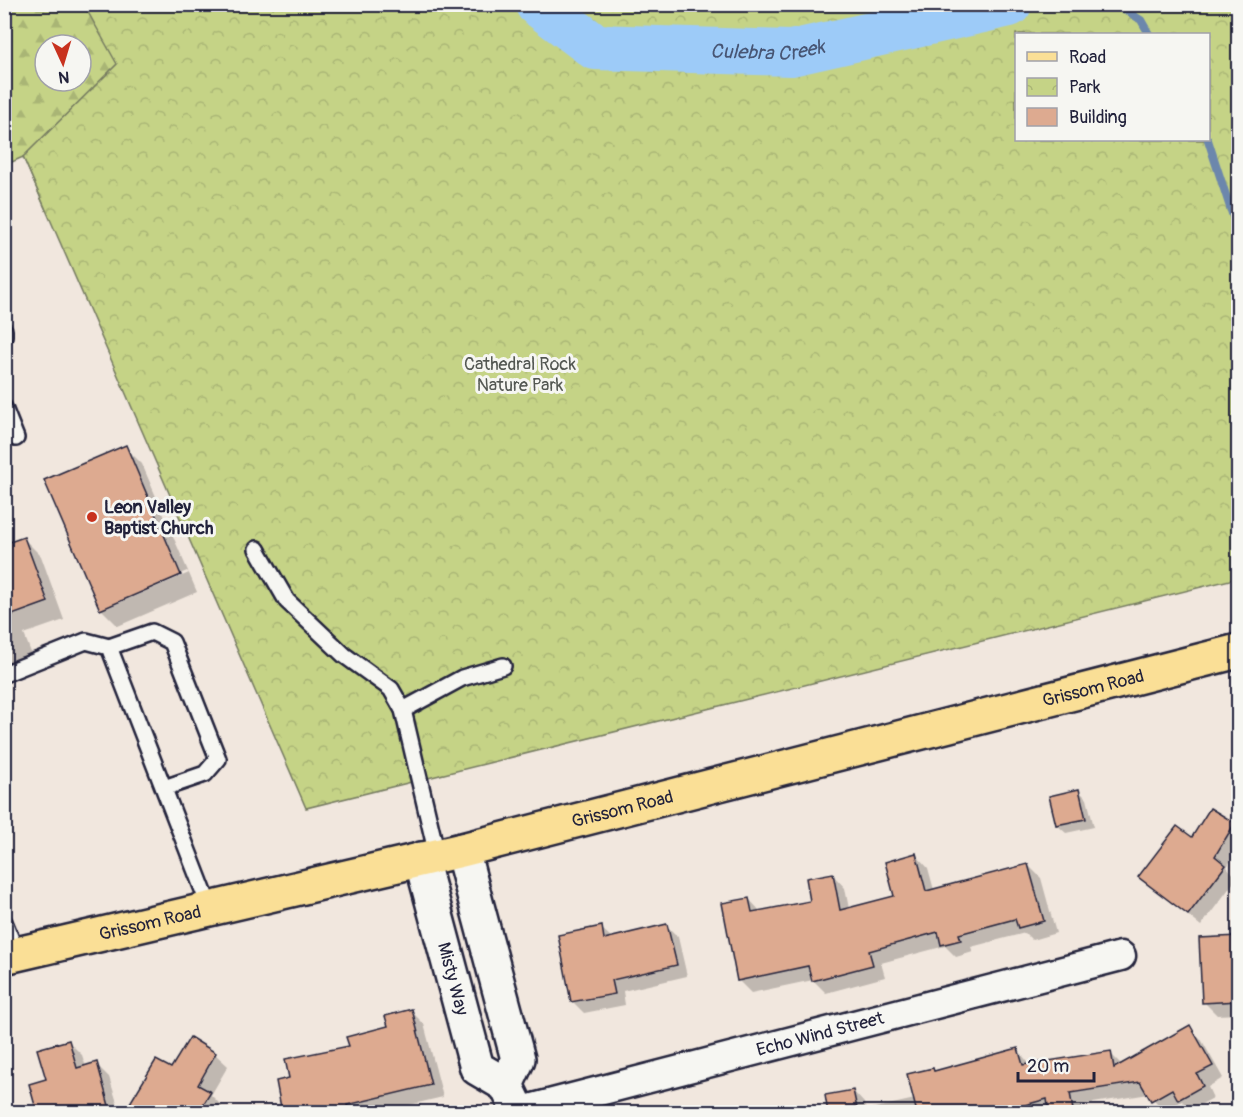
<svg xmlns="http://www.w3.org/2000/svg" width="1243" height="1117" viewBox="0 0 1243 1117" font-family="Pangolin,sans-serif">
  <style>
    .forest { fill: url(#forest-firs); stroke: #747a60; stroke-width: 1.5; fill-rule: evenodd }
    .park { fill: url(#park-crowns); stroke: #747a60; stroke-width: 1.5; fill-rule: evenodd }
    .shadow { fill: #0003; fill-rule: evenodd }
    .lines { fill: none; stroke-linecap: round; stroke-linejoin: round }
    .stream { stroke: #6c87ac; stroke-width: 8 }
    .river { stroke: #9dcbf8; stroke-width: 46 }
    .building { fill: #ddaa90; stroke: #22223b; stroke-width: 1.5 }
    .lane-casing { stroke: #22223b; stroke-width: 20 }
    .street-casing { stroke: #22223b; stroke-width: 33 }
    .secondary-casing { stroke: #22223b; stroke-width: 38 }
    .primary-casing { stroke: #22223b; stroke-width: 38 }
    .lane { stroke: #f6f6f2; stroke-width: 15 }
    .street { stroke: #f6f6f2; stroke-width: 28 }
    .secondary { stroke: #f6f6f2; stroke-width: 33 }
    .primary { stroke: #fadf96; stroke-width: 33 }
    .poi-dot { fill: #c8321e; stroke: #f6f6f2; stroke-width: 2 }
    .labels { text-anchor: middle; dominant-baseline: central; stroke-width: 6; stroke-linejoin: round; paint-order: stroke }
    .park-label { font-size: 18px; fill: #535752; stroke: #f6f6f2 }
    .poi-label { font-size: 18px; font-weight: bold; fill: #22223b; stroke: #f6f6f2; text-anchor: start }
    .street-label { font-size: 18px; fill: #22223b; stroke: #f6f6f2 }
    .water-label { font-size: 20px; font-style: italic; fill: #475574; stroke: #f6f6f2 }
  </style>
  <defs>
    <pattern id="forest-firs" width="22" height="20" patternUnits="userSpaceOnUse" patternTransform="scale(1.5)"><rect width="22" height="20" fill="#c5d386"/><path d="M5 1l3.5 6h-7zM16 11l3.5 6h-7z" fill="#a9b575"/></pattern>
    <pattern id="park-crowns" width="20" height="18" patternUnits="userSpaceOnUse" patternTransform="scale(1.5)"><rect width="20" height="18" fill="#c5d386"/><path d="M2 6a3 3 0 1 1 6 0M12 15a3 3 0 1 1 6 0" fill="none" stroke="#a9b575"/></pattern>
  </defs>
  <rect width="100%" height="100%" fill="#f1e7de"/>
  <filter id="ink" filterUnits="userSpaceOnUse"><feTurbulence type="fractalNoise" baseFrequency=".0167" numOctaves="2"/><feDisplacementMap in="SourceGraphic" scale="12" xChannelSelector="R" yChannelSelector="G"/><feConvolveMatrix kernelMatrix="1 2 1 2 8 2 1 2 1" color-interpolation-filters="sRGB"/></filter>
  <g filter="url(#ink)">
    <path class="forest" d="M5,5H477L45,208L23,157L5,165ZM45,45H81V81H45Z"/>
    <path class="park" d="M84,5H1238V578L306,808L23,157L117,64ZM1016,34H1208V140H1016Z"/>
    <g class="shadow">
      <path d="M125,447L142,464L197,592L118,626L101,609ZM187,571L189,573L107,608V605Z"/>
      <polygon points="24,539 41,556 64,620 24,634 35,663 4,674 4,546"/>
      <polygon points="1079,791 1087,799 1094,827 1066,833 1057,825"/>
      <polygon points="1234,824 1238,828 1238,848 1227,867 1237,878 1201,926 1140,877 1192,839"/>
      <polygon points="916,855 928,868 934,890 1028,865 1041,878 1056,933 1032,940 1025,933 971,947 973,952 956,957 945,946 881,963 885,977 826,993 813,980 751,993 738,980 749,899 761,912 812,902 833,875 845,888 849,909 896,897"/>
      <polygon points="667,926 678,937 687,976 623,991 625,1005 584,1013 573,1002 601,928 612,938"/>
      <polygon points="1238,938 1238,1014 1217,1015 1204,1002"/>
      <polygon points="411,1011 424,1024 443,1097 380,1112 284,1112 291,1079 389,1027"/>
      <polygon points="1189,1027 1201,1039 1223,1078 1208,1087 1213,1098 1191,1110 1182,1101 1164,1111 1149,1094 1081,1105 1083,1112 830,1112 853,1091 864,1103 866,1110 915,1099 933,1069 935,1072 1018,1050 1031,1066 1110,1053 1122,1065"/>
      <polygon points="69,1042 82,1055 86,1067 96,1064 109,1077 120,1112 39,1112 48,1080"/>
      <polygon points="215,1054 228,1066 211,1095 222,1106 218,1112 126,1112 171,1071"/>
    </g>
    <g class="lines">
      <g class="stream">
        <polyline points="1116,4 1141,20 1149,34"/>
        <polyline points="1208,140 1238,232"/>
      </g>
      <path class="river" id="s1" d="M538,4L595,47L791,53L1009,4"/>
    </g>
    <g class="building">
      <polygon points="126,445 181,575 100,610 44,480"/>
      <polygon points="24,537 48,602 4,618 4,544"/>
      <polygon points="1079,789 1086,819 1056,825 1049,796"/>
      <polygon points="1210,808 1235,823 1215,856 1226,865 1188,915 1138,877 1177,826 1192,837"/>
      <polygon points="916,853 926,891 1028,864 1044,921 1018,928 1015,919 959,934 961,940 941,945 938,932 869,951 873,965 812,981 808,966 737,981 722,903 749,898 752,912 810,901 806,878 833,873 840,910 894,896 885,862"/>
      <polygon points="667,924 677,965 612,980 615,994 571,1002 558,935 602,926 604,939"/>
      <polygon points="1239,936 1239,1001 1202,1003 1199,938"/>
      <polygon points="412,1009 431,1085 347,1105 349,1113 282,1113 276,1081 289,1078 285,1059 349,1046 346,1037 388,1026 385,1016"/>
      <polygon points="1190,1025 1213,1066 1197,1074 1203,1086 1178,1100 1172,1089 1151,1101 1140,1082 1070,1093 1073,1110 1056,1113 1049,1113 1047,1099 995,1113 917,1113 907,1074 933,1068 934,1071 1018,1048 1023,1065 1111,1051 1114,1068"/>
      <polygon points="190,1037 216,1053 198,1085 211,1092 198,1113 124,1113 156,1060 171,1068"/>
      <polygon points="69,1040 77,1068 97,1062 111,1113 37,1113 29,1084 46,1079 37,1049"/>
      <polygon points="853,1090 858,1113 828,1113 825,1095"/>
    </g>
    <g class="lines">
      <g class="lane-casing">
        <g id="lane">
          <polyline points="4,330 4,336"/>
          <polyline points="4,408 16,438"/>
          <polyline points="257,549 287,601 344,655 391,689 403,710 437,855"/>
          <polyline points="109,647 152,632 172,642 218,759 205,774 164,788"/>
          <polyline points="4,674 86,641 109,647 210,908"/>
          <polyline points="403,710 462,678 503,666"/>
          <polyline points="4,922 17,954"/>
        </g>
      </g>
      <g class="street-casing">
        <g id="street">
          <path id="s2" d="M518,1112L1121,956"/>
        </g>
      </g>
      <g class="secondary-casing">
        <g id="secondary">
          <polyline points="462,850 518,1059 506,1085"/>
          <path id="s3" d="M421,859L477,1068L506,1085L519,1112"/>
        </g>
      </g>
      <g class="primary-casing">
        <g id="primary">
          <path id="s4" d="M4,957L462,850L1238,651"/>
        </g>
      </g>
      <use href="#lane" class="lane"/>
      <use href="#street" class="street"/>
      <use href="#secondary" class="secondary"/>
      <use href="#primary" class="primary"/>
    </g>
  </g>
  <circle class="poi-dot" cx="92" cy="517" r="6"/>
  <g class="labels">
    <g class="park-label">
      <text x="520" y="364">Cathedral Rock<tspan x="520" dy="21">Nature Park</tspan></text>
    </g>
    <g class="poi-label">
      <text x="104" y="507">Leon Valley<tspan x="104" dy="21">Baptist Church</tspan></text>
    </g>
    <g class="street-label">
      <text stroke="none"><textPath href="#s4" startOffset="1122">Grissom Road</textPath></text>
      <text stroke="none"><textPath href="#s4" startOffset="636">Grissom Road</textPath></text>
      <text stroke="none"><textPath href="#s4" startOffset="150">Grissom Road</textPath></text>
      <text stroke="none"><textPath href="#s3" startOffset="124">Misty Way</textPath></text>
      <text stroke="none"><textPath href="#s2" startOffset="312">Echo Wind Street</textPath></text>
    </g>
    <g class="water-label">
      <text stroke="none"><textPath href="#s1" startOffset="244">Culebra Creek</textPath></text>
    </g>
  </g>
  <rect width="1243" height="1117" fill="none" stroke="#f6f6f2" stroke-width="24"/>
  <rect x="12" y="12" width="1219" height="1093" fill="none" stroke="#22223b" stroke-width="2" filter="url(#ink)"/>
  <rect x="1015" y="33" width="195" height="108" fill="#f6f6f2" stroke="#a1a1a9" stroke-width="1.5"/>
  <rect x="1027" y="52" width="30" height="9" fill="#fadf96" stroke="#a1a1a9" stroke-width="1.5"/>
  <text x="1069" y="63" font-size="18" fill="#22223b">Road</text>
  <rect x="1027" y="78" width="30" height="18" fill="url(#park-crowns)" stroke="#a1a1a9" stroke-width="1.5"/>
  <text x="1069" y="93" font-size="18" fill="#22223b">Park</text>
  <rect x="1027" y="108" width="30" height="18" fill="#ddaa90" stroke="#a1a1a9" stroke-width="1.5"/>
  <text x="1069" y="123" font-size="18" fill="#22223b">Building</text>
  <g transform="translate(63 63) rotate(176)"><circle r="28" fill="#f6f6f2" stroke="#a1a1a9" stroke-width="1.5"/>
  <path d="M0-4.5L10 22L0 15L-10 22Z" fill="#c8321e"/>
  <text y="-9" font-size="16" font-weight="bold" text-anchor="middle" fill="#22223b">N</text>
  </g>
  <path d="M1018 1072v9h76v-9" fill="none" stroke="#22223b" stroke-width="3"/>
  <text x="1027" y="1072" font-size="18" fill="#22223b" stroke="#f6f6f2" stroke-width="4.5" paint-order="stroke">20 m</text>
</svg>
